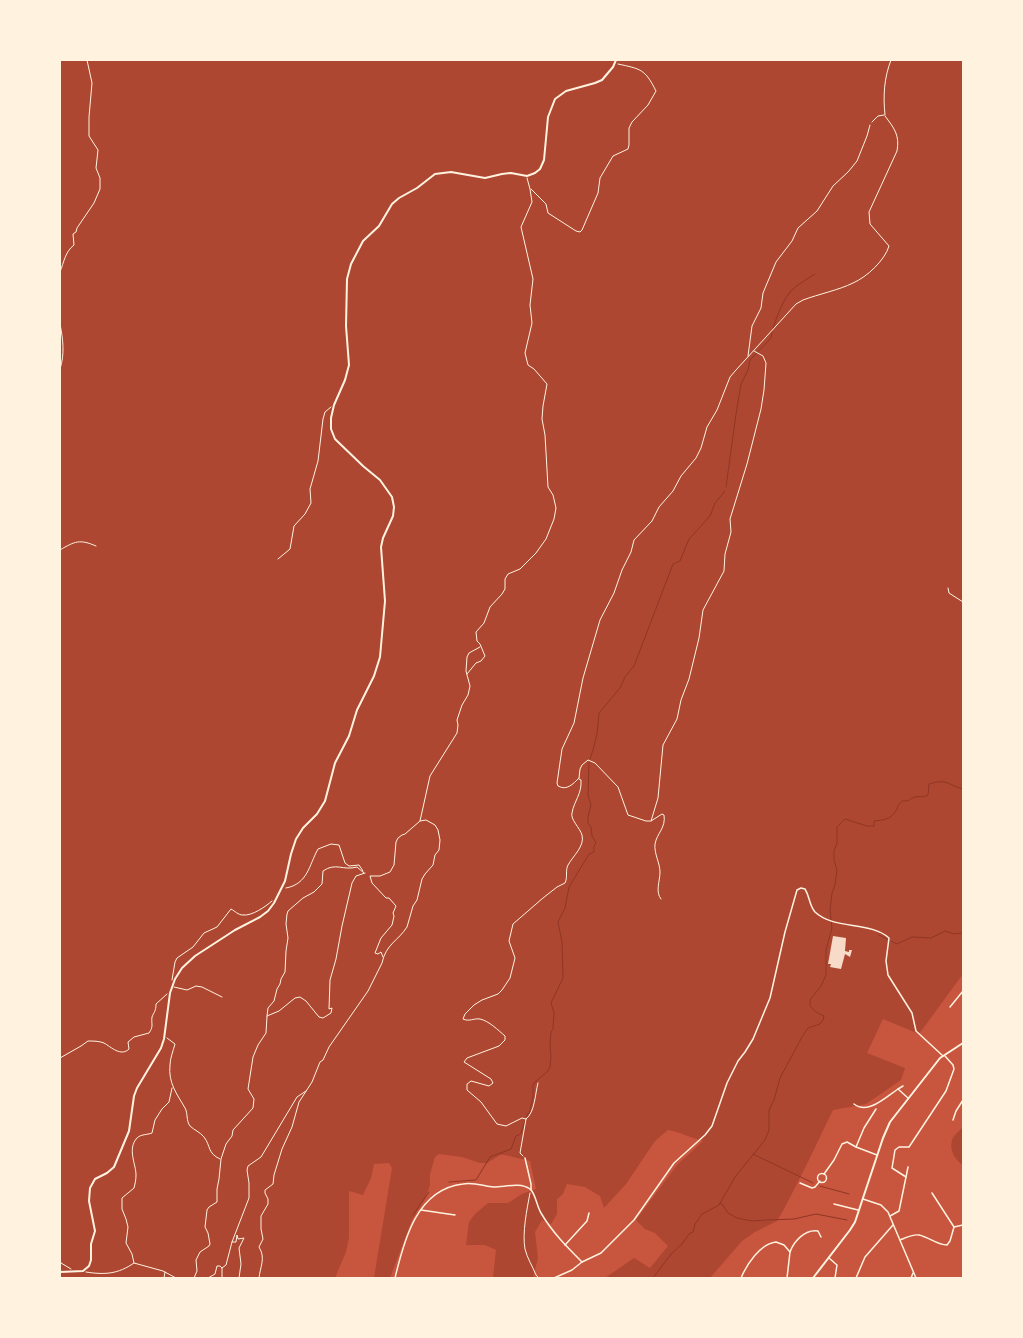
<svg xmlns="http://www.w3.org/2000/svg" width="1023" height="1338" viewBox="0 0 1023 1338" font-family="Poppins,sans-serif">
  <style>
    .green { fill: #ae4732 }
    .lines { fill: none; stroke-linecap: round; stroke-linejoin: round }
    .stream { stroke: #8f3625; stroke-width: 1 }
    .building { fill: #f7dbc8 }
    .path { stroke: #fff3e0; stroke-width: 1 }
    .minor { stroke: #fff3e0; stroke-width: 1.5 }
    .tertiary { stroke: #fff3e0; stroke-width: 2 }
    .secondary { stroke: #fff3e0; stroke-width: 2 }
  </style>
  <rect width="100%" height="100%" fill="#c8553d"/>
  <g class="green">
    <path d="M60,60H963V974L919,1034L883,1019L867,1053L905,1068L901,1080L866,1104L833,1110L805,1168L784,1209L777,1221L755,1232L742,1241L710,1278H605L634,1258L650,1268L668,1246L655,1233L645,1229L636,1220L677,1165L703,1141C691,1138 680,1132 668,1130L655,1141L626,1184L604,1208L600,1196L585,1187L567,1184L563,1194L557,1199V1214L551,1224L542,1220L535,1232L538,1258L533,1278H493L496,1250L485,1245H466L469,1222L475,1214L488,1203H508L522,1194L536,1189L530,1161L505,1155H500L487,1163H480L462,1157L439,1154L435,1157L430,1174V1185L426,1197L412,1220L390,1278H374L392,1168L389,1163L374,1164L371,1178L363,1195L349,1191V1238L346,1252L335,1278H60Z"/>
    <path d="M963,1127V1165C955,1160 949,1150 952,1140C954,1135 959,1131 963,1127Z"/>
  </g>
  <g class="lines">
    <g class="stream">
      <path d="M773,328C778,314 783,298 794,288C800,283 809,278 815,274"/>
      <polyline points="726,487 736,414 741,384 748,370 750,360 771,338 772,332"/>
      <polyline points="590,759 593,750 597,734 599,713 620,688 625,677 634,666 673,564 680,561 689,539 710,516 715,503 725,491"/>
      <polyline points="879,935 887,939"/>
      <polyline points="891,941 897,944 912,937 931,938 945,931 954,934 963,933"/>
      <polyline points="527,1117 527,1114 529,1114 533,1097 533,1085 536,1081 547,1072 550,1067 551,1056 550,1046 551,1032 553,1029 554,1013 551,1003 563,978 562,942 558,922 565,908 569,887 589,854 594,852 594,846 596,843 592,836 591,827 588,823 588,817 591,805 588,795 589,763"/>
      <polyline points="753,1154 813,1183"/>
      <polyline points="449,1182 476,1180 490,1157 511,1149 516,1136 519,1135 521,1133 525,1121"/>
      <polyline points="820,1186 849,1194"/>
      <polyline points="720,1203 723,1205 728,1213 737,1218 752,1221 767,1220 794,1219 816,1214 847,1220"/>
      <polyline points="413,1215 429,1192"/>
      <path d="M653,1278L671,1254L682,1244L689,1234L693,1232L695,1224L702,1214L719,1205L735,1177L765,1140L769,1130V1110L774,1100L780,1078L802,1037L808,1028L820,1024L823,1020L824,1016L816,1012L810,1006V1000L821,986L826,975V950L832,928L830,910L832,893L835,885L837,870L834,860V851L837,843V827L845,819L867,826H874V821C882,820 890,820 895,812C899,808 896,806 902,801C912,801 908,799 915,797C920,796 923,798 928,795L929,784C948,778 947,785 963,789"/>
    </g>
  </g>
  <polygon class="building" points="833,936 846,938 845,951 849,952 849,950 852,950 850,957 845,954 841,969 830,967 831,964 828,964"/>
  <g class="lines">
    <g class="path">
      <path d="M885,115C883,96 884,78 891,60"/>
      <polyline points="872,122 878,116 884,115"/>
      <path d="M531,189L546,204L548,213L576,231L580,232L582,230L598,193L600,178L613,156L628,149L629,145V128L632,122L648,105L656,91C645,69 641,69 618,64"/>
      <path d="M60,272C64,262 65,252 74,245L73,234L76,232L77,228L94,203L100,189V178L96,168L98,150L89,136V117L92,83L87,60"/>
      <path d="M60,324C63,339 65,354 60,369"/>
      <polyline points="748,356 752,326 761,308 763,293 776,262 792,241 798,228 817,211 833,186 848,172 857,161 867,136 870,125"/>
      <polyline points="60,409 60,419"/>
      <path d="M60,550C75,541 80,539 96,546"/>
      <polyline points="278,559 290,549 294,526 305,514 311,503 310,489 318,461 323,419 325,412 331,407"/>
      <polyline points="948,588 949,593 963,602"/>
      <polyline points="467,674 476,663 481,661 485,656 480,644 477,641 476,632 484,623 490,607 502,594 505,589 505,579 508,574 520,569 536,553 546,539 554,519 556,508 553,495 548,487 545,435 542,419 543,406 547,384 534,369 528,365 525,353 532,323 530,305 533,279 521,227 532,202 530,189 527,178"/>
      <path d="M579,778C573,784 567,791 558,786L557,783L562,749L574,723L583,678L600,620L614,593L622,570L631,552L634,540L652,521L659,507L673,491L681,476L696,458L701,448L707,427L717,410L730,377L736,370L796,304L803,300C819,294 839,290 853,283C867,277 885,260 889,246L870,224L869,212L897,151C900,135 894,128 885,116"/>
      <polyline points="579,778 580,769 582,765 588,760 595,763 618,787 628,815 646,821 650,821"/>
      <polyline points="651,821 658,798 663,745 677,719 681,700 689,679 699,638 703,610 724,571 725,554 731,532 730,519 747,464 761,409 764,390 766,363 763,356 754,351"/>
      <path d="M651,821L662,814L664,815C666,828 657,833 655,844C654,854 660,863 660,872C660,881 655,892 661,899"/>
      <path d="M286,888C308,884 309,865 318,849L331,844L339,845L345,863L349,866L359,865L363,871"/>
      <polyline points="383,957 381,952 378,954 375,953 381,938 392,925 394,916 393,913 396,906 389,898 386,898 372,883 370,876 380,876 390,872 394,865 396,842 398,838 402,835 405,834 420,821 430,776 457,733 458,725 457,720 462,705 468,695 470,686 466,671 467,657 469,653 480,647"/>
      <path d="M172,980L175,962L177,958L193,947L204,933L217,927L231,909C235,911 238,915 243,915C252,916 265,907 272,901"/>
      <polyline points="174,987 187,990 196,986 202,987 222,997"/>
      <path d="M267,1016L268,1008L274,1001L277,989L280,984L281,979L285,972L286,951L288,938L286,924L287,914L288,911L303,898L314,892L322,884L323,871C336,862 343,871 357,867L364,873"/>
      <path d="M167,1038L175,1044C173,1051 170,1059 170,1065C168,1083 177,1094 185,1108C188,1113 186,1121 190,1126C194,1130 200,1132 204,1137C211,1146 207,1153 220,1159"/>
      <path d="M60,1058L81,1046L88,1041C93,1041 99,1041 104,1043C111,1047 121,1057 129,1049L128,1042L134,1037L149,1033C154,1026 151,1024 152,1017C154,1012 156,1011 156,1004L167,994"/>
      <path d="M526,1119L522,1118L506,1126L497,1124L481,1102L467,1090V1084L471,1081L489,1086L493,1083L491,1079L464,1062L467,1058L499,1046L505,1040V1036C498,1030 489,1021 480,1019C474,1018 469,1022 463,1019L465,1014L474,1005L482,1000L498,994L502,990L510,978L515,958L509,941L513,924L543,898L557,887L565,883C568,877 565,871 568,865C573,856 585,846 582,835C580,828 570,819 572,813C574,801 582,794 581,780L579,779"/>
      <path d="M523,1156L520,1153L526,1119C535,1112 535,1094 538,1083"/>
      <path d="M530,1193C527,1209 522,1233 525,1249C527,1258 533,1267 536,1275L539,1278"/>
      <polyline points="232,1242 236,1242 237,1235 238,1239 244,1238 239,1248 241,1264 239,1278"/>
      <polyline points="60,1261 61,1263 71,1269"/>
      <path d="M134,1263L132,1254L126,1243L128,1227L126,1219L122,1209V1198L134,1188C135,1184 136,1180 136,1175C136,1164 127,1149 137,1138C141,1134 147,1135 152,1133L155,1120L162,1109L169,1102L172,1088"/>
      <polyline points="222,1268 226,1265 232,1242 249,1198 249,1183 247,1170 248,1166 261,1157 297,1097 306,1091"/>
      <path d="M86,1272C105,1275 118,1274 134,1263L163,1271L176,1278"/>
      <polyline points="164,1278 165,1272"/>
      <polyline points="194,1278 197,1271 196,1260 200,1252 209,1246 210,1244 208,1233 205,1227 207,1210 209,1207 217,1202 217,1189 219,1179 221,1159 226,1144 232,1136 233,1130 253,1108 254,1099 248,1089 253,1057 258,1045 266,1033 267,1016 279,1011 295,998 300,997 306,1001 319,1017 323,1018 331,1013 332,1008 329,1009 330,980 336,959 342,926 352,883 356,876 365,873"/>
      <polyline points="206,1278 207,1278"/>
      <polyline points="208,1278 215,1274 217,1266 220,1266 222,1268 222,1278"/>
      <path d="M259,1278C260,1267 266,1258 259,1247L263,1239L261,1229V1216L268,1204V1199L265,1193V1190L273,1184L274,1175L282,1149L292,1127L299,1102L312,1082L320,1062L323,1060L329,1047L368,991L382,963C386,944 398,941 407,927L413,906L417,900L422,879L425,874L433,865L435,855L439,850L440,840L438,830L435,825L426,820L420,821"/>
    </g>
    <g class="minor">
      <polyline points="950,1007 963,991"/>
      <polyline points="898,1089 903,1086"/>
      <path d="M854,1104C868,1115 886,1097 898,1089L908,1098"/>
      <polyline points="876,1109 864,1128 856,1147 877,1155"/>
      <polyline points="953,1120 956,1111 963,1100"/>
      <polyline points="525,1158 531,1184 531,1189"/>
      <circle cx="822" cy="1178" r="4.5"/>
      <polyline points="824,1174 834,1160 842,1144 847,1142 856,1147"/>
      <polyline points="906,1177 908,1167"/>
      <polyline points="800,1183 812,1188 815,1187 820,1181"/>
      <polyline points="932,1193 954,1227"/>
      <polyline points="863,1199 881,1205 888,1212 916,1278"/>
      <polyline points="834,1204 858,1210"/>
      <polyline points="421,1210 455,1215"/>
      <polyline points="890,1216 899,1211 906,1177 892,1168 895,1150 899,1147 909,1147 946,1091 954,1069 953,1065 945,1056"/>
      <polyline points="954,1227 963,1225"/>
      <path d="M900,1240C905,1238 913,1234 919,1235C929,1237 937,1245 947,1245L950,1241L954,1227"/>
      <polyline points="565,1245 587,1221 589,1213"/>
      <path d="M790,1252C794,1241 805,1229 818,1231L821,1237"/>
      <polyline points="829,1258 837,1265 835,1278"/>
      <path d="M395,1278C404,1240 417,1189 463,1184C474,1182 483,1186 494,1187C505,1187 520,1182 530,1189C535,1192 537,1207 541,1213C552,1232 567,1247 582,1262L601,1253L634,1220L674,1163L705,1135L712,1126L727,1083L738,1061L745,1052L753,1039L770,998L785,932L797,890L801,888L805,889C810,897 809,905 815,912C834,930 870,921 889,938L886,961L888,975L912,1013L916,1031L943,1056"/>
      <polyline points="541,1278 543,1278"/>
      <polyline points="554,1278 572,1270 582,1262"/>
      <path d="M741,1278C747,1264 760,1244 776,1242L784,1245L790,1252L787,1278"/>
      <polyline points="856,1278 865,1257 893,1225"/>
      <polyline points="911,1278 913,1273"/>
    </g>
    <polyline class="tertiary" points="813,1278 850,1230 855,1222 883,1138 890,1122 940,1058 963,1043"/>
    <polyline class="secondary" points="60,1272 83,1271 89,1266 91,1260 91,1244 95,1231 89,1201 90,1188 95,1179 107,1173 114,1167 129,1131 134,1096 137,1088 161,1048 164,1039 170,993 175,979 182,968 195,956 235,930 260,917 268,911 274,903 285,881 291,854 296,839 303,828 317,814 325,801 335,763 349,736 357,710 374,676 380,657 385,601 381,547 383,538 393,516 394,507 392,497 380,480 363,466 335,439 331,429 331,418 334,405 345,380 349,365 346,326 347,279 351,264 363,241 379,226 392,204 399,198 417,188 435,174 451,172 485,178 502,174 511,173 527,176 535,173 540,169 544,160 548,117 555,99 566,91 595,83 602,80 613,67 616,60"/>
  </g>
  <rect width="1023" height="1338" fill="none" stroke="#fff3e0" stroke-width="122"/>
</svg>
